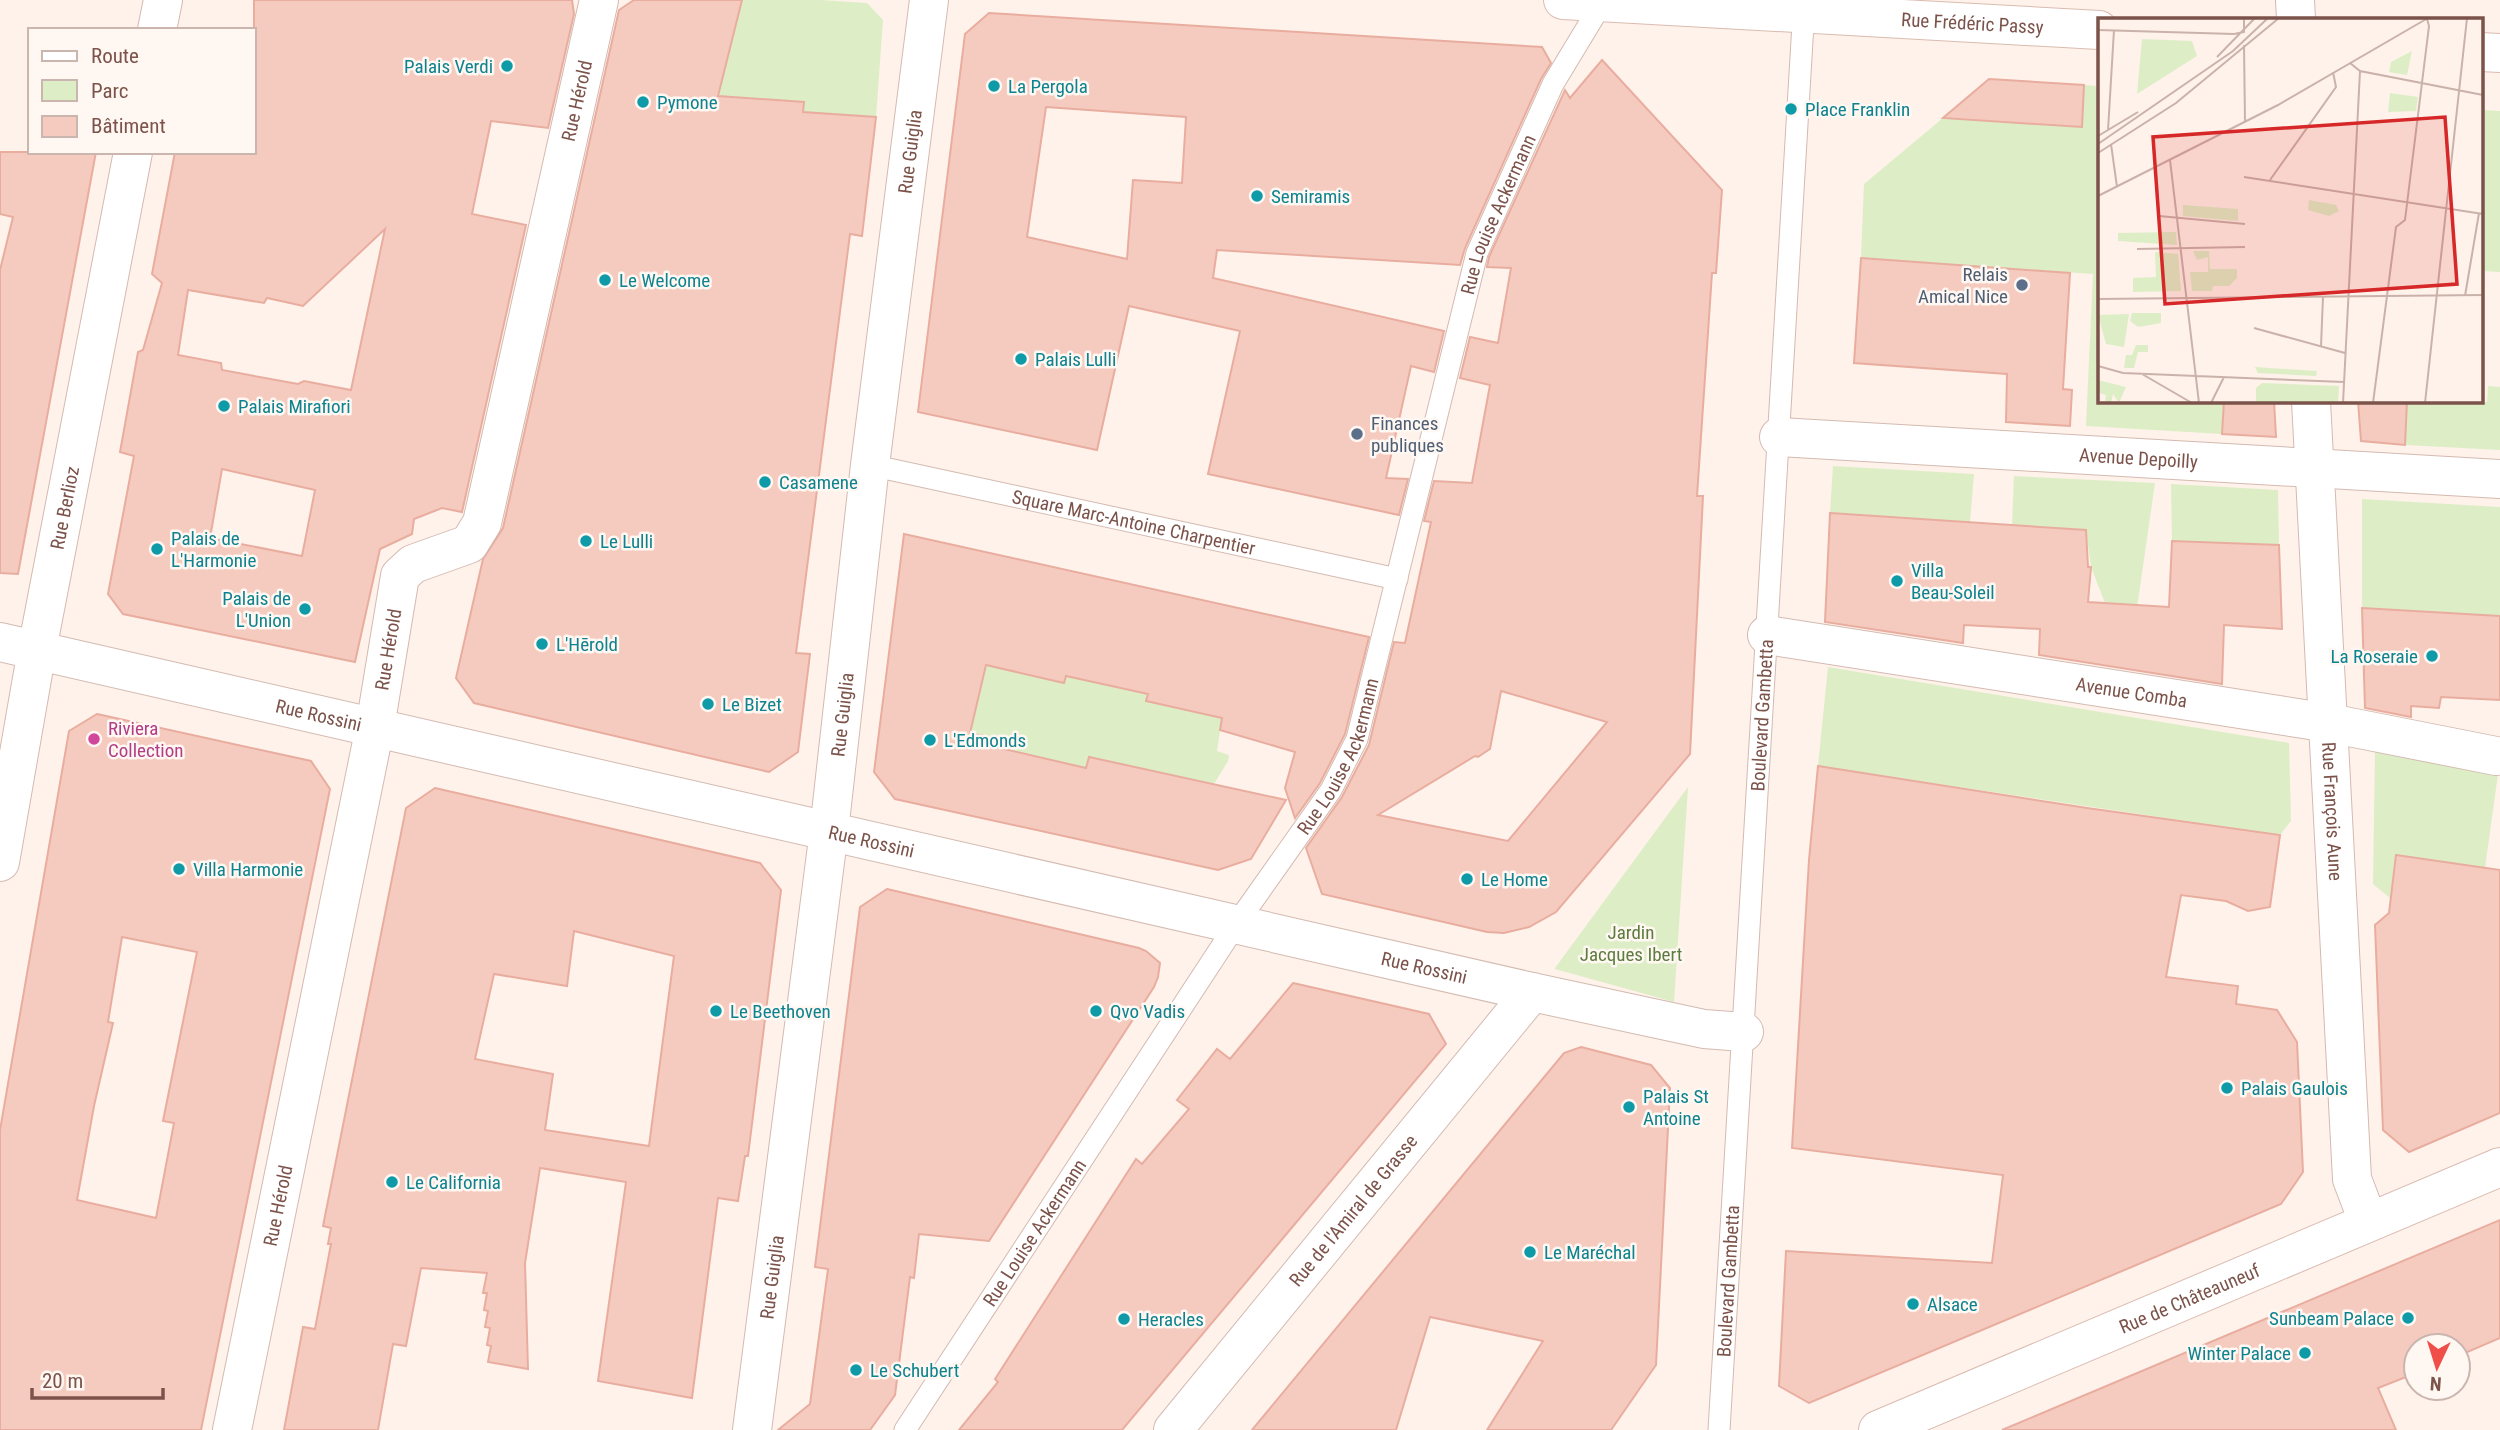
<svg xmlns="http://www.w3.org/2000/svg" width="2500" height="1430" viewBox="0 0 2500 1430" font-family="'Roboto Condensed',sans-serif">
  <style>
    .green { fill: #ddeec6 }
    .building { fill: #f5cbc0; stroke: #e9ad9f; stroke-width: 2; fill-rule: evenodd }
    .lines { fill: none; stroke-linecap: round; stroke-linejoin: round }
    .lane-casing { stroke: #d4bab1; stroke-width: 23 }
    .street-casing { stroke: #d4bab1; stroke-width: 40 }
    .secondary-casing { stroke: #dabbb0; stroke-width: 40 }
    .lane { stroke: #fff; stroke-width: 21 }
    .street { stroke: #fff; stroke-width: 38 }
    .secondary { stroke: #fff; stroke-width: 38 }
    .culture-dot { fill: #0f9aa8; stroke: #fff7f2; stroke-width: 2.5 }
    .service-dot { fill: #5c6f8a; stroke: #fff7f2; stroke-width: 2.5 }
    .hotel-dot { fill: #d1479c; stroke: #fff7f2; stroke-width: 2.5 }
    .labels { text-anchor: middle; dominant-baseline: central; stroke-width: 5; stroke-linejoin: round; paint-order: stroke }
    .street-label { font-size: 19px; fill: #7c534a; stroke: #fff7f2 }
    .culture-label { font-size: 19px; fill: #0d838f; stroke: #fff7f2; text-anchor: start }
    .service-label { font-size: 19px; fill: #4e5e75; stroke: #fff7f2; text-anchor: end }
    .hotel-label { font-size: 19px; fill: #b23c85; stroke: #fff7f2; text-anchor: start }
    .park-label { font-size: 19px; fill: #5c7c3e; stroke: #fff7f2 }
    .inset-road { fill: none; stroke: #cab2aa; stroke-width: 2 }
    .view { fill: #d62828; fill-opacity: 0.15; stroke: #d62828; stroke-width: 3.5 }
    .inset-edge { fill: none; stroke: #7c534a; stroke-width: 3.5 }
  </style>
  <rect width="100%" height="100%" fill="#fef2ea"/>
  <g class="green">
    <polygon points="742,0 821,0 867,3 883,20 876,117 803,112 804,102 716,104"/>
    <polygon points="2084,85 2099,86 2099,401 2224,401 2222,434 2086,426 2093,274 1861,258 1864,184 1943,118 2082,127"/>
    <polygon points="2481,110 2500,111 2500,272 2481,271"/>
    <polygon points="2488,386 2500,387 2500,450 2405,445 2406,421 2360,419 2359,401 2487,402"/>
    <polygon points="1833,466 1974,474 1970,522 1830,513"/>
    <polygon points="2014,476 2155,483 2136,615 2105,603 2091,567 2086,530 2012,525"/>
    <polygon points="2171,484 2278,490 2279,545 2172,541"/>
    <polygon points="2362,499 2500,507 2500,616 2362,608"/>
    <polygon points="1046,650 1048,679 1064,684 1066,676 1148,694 1146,700 1222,718 1217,751 1229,755 1228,761 1212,787 1089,757 1086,768 982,744 984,736 954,729 961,691 979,694 988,660 1022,667 1022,674 1039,678"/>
    <polygon points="1828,667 2289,743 2291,821 2280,835 1818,766"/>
    <polygon points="2375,749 2498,774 2485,868 2396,855 2390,898 2373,884"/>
    <polygon points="1688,787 1674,1002 1555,969 1555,968"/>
  </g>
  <g class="building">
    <path d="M254,0H572L574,14L548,128L491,121L472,214L526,225L462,512L442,508L414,519L412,534L380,549L355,662L123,614L108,594L134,456L120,452L138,352L143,350L162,283L152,274L175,152H254ZM385,229L351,390L304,381L298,384L222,370L221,363L178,355L188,290L264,303L267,298L303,306ZM222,469L315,490L302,556L210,538Z"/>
    <polygon points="634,0 742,0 718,96 804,102 803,112 876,117 862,236 850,234 796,653 810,654 798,752 769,772 474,703 456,678 483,559 503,528 619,10"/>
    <path d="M989,13L1542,47L1551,63L1541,79L1465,248L1460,265L1217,250L1213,278L1444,331L1434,372L1411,366L1386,478L1408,479L1399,515L1208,474L1240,331L1129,306L1097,450L918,412L965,34ZM1046,107L1186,117L1182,183L1133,180L1127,259L1027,237Z"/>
    <path d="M1602,60L1722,190L1716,273H1712L1697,496H1703L1690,754L1556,912L1529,927L1504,933L1487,932L1322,894L1306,848L1342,797L1369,745L1394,642L1405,643L1431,522L1424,521L1434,481L1472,483L1490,385L1460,378L1470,337L1498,343L1511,268L1487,267L1489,257L1565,90L1570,98ZM1501,691L1607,722L1508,841L1378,815L1475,756L1478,757L1490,749Z"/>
    <polygon points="1989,79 2084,85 2082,127 1943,118"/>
    <polygon points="0,152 96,152 18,574 0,573 0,270 13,217 0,214"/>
    <polygon points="1861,258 2070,273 2063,389 2072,390 2070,426 2006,422 2007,374 1854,363"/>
    <polygon points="2224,401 2274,401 2276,437 2222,434"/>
    <polygon points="2358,401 2407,401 2405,445 2361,441"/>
    <polygon points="1830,513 2086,530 2088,567 2091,567 2088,602 2169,607 2172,541 2279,545 2282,629 2224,625 2222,684 2039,655 2040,629 1964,625 1963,643 1825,622"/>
    <polygon points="904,534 1369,637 1345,734 1320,783 1295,818 1285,788 1295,752 1220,730 1222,718 1146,701 1148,694 1066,676 1064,683 986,665 970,733 984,736 982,744 1086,768 1089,757 1286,800 1251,859 1218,870 895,799 874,772"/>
    <polygon points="2362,608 2500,616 2500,700 2441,697 2439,708 2411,706 2411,717 2365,708"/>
    <path d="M97,714L311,761L330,789L201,1430H0V1130L69,731ZM122,937L197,952L163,1121L174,1123L156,1218L77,1200L94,1106L113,1023L108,1022Z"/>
    <polygon points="1818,766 2087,808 2280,835 2270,907 2248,911 2226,901 2181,895 2166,977 2238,986 2236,1004 2277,1010 2297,1042 2303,1172 2281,1204 1809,1403 1779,1386 1786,1251 1992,1263 2003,1175 1792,1148 1809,860"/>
    <path d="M435,788L760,863L781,890L748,1156H745L738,1201L718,1198L692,1398L598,1381L626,1182L540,1168L525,1263L528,1369L488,1362L491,1346L487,1345L490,1328L485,1327L488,1311L484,1310L487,1293H483L487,1273L421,1268L406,1346L393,1344L378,1430H284L303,1327L315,1329L331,1244H328L331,1228L323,1226L406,808ZM574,931L674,956L649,1146L545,1130L553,1074L475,1059L494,974L567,986Z"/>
    <polygon points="2396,855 2500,870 2500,1113 2409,1152 2383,1130 2375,925 2389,913"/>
    <polygon points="887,889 1139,948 1146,951 1160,963 1158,977 1154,987 989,1241 919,1234 914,1278 910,1277 895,1395 870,1430 778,1430 810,1404 828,1269 815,1267 860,907"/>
    <polygon points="1293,983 1429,1014 1446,1044 1122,1430 959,1430 998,1382 995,1379 1136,1159 1142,1164 1189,1109 1177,1100 1217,1049 1230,1059"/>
    <polygon points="1581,1047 1651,1065 1670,1088 1656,1365 1611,1430 1487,1430 1543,1341 1430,1317 1396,1430 1252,1430 1564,1053"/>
    <polygon points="2500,1220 2500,1338 2458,1356 2458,1346 2416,1346 2416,1373 2378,1388 2396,1430 2002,1430"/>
  </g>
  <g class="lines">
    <g class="lane-casing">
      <g id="lane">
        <path id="s1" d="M870,465L1397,579"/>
        <path id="s2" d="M905,1430L1237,923L1331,790L1357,739L1477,253L1553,84L1602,3"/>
        <path id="s3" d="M1719,1430L1804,7"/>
      </g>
    </g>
    <g class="street-casing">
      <g id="street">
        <polyline points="2295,0 2296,19"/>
        <polyline points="157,30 163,0"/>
        <path id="s4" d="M2311,401L2352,1179L2368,1221"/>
        <path id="s5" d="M1779,437L2500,479"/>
        <path id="s6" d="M1767,635L2329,723L2496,756"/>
        <path id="s7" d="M0,642L1532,992L1704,1029L1744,1032"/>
        <path id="s8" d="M0,862L37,650L133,152"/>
        <path id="s9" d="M232,1430L375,727L400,576L413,564L469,544L482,523L599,0"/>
        <path id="s10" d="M752,1430L829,831L870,465L929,0"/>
        <path id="s11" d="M1173,1430L1532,992"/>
      </g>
    </g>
    <g class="secondary-casing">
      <g id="secondary">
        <path id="s12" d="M1563,0L2099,30"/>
        <polyline points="2481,52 2500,53"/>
        <path id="s13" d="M1878,1430L2500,1167"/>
      </g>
    </g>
    <use href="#lane" class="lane"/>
    <use href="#street" class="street"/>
    <use href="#secondary" class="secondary"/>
  </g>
  <g class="culture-dot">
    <circle cx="507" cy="66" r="7"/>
    <circle cx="994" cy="86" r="7"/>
    <circle cx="643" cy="102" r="7"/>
    <circle cx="1791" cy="109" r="7"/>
    <circle cx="1257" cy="196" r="7"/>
    <circle cx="605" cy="280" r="7"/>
    <circle cx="1021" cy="359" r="7"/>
    <circle cx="224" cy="406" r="7"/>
    <circle cx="765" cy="482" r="7"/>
    <circle cx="586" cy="541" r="7"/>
    <circle cx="157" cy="549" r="7"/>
    <circle cx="1897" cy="581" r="7"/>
    <circle cx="305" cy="609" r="7"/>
    <circle cx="542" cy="644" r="7"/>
    <circle cx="2432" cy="656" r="7"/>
    <circle cx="708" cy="704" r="7"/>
    <circle cx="930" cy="740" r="7"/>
    <circle cx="179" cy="869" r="7"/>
    <circle cx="1467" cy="879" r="7"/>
    <circle cx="716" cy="1011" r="7"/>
    <circle cx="1096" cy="1011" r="7"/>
    <circle cx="2227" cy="1088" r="7"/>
    <circle cx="1629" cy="1107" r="7"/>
    <circle cx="392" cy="1182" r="7"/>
    <circle cx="1530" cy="1252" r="7"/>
    <circle cx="1913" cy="1304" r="7"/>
    <circle cx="2408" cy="1318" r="7"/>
    <circle cx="1124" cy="1319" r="7"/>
    <circle cx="2305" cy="1353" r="7"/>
    <circle cx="856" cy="1370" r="7"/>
  </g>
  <g class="service-dot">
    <circle cx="2022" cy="285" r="7"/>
    <circle cx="1357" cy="434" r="7"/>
  </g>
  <circle class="hotel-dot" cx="94" cy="739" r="7"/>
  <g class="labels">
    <g class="street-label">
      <text stroke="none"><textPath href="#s12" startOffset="410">Rue Frédéric Passy</textPath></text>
      <text stroke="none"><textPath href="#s9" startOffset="1405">Rue Hérold</textPath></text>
      <text stroke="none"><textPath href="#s10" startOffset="1288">Rue Guiglia</textPath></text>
      <text stroke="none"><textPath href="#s2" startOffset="1370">Rue Louise Ackermann</textPath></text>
      <text stroke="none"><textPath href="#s5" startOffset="360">Avenue Depoilly</textPath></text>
      <text stroke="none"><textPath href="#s8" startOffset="360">Rue Berlioz</textPath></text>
      <text stroke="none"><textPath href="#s1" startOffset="270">Square Marc-Antoine Charpentier</textPath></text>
      <text stroke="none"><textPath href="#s9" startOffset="796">Rue Hérold</textPath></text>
      <text stroke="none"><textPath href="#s6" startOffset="369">Avenue Comba</textPath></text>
      <text stroke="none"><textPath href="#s7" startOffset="327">Rue Rossini</textPath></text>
      <text stroke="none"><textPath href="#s10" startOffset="721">Rue Guiglia</textPath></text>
      <text stroke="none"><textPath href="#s3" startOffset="716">Boulevard Gambetta</textPath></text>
      <text stroke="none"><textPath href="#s2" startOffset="803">Rue Louise Ackermann</textPath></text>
      <text stroke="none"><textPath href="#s4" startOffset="411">Rue François Aune</textPath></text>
      <text stroke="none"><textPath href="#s7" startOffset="894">Rue Rossini</textPath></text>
      <text stroke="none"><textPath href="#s7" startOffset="1461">Rue Rossini</textPath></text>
      <text stroke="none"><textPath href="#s9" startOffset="229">Rue Hérold</textPath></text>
      <text stroke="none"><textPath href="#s11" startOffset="284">Rue de l'Amiral de Grasse</textPath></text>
      <text stroke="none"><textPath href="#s2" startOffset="236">Rue Louise Ackermann</textPath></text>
      <text stroke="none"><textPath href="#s10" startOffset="154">Rue Guiglia</textPath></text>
      <text stroke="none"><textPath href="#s3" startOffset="149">Boulevard Gambetta</textPath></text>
      <text stroke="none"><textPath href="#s13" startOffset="338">Rue de Châteauneuf</textPath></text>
    </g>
    <g class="culture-label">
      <text x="493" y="66" text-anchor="end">Palais Verdi</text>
      <text x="1008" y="86">La Pergola</text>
      <text x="657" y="102">Pymone</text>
      <text x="1805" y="109">Place Franklin</text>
      <text x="1271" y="196">Semiramis</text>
      <text x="619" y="280">Le Welcome</text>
      <text x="1035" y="359">Palais Lulli</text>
      <text x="238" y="406">Palais Mirafiori</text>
      <text x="779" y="482">Casamene</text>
      <text x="171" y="538">Palais de<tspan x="171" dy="22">L'Harmonie</tspan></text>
      <text x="600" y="541">Le Lulli</text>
      <text x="1911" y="570">Villa<tspan x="1911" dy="22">Beau-Soleil</tspan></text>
      <text x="291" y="598" text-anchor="end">Palais de<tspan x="291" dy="22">L'Union</tspan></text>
      <text x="556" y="644">L'Hērold</text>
      <text x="2418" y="656" text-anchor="end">La Roseraie</text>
      <text x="722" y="704">Le Bizet</text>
      <text x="944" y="740">L'Edmonds</text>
      <text x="193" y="869">Villa Harmonie</text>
      <text x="1481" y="879">Le Home</text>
      <text x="730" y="1011">Le Beethoven</text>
      <text x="1110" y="1011">Qvo Vadis</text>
      <text x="2241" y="1088">Palais Gaulois</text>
      <text x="1643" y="1096">Palais St<tspan x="1643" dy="22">Antoine</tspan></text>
      <text x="406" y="1182">Le California</text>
      <text x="1544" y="1252">Le Maréchal</text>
      <text x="1927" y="1304">Alsace</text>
      <text x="2394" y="1318" text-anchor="end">Sunbeam Palace</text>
      <text x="1138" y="1319">Heracles</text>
      <text x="2291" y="1353" text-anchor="end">Winter Palace</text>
      <text x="870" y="1370">Le Schubert</text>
    </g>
    <g class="service-label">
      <text x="2008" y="274">Relais<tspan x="2008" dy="22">Amical Nice</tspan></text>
      <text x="1371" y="423" text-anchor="start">Finances<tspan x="1371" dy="22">publiques</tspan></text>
    </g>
    <g class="hotel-label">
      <text x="108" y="728">Riviera<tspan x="108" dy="22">Collection</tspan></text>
    </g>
    <g class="park-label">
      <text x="1631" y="932">Jardin<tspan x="1631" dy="22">Jacques Ibert</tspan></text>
    </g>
  </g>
  <g transform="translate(2098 18)">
    <rect width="385" height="385" fill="#fef2ea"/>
    <path d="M44,21L94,23L99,38L39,76ZM314,33L309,57L291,54L293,44ZM292,75L320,79L318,93L290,94ZM211,182L238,187L241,193L231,198L210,192ZM85,187L140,191V203L85,198ZM78,214L79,227L20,223V215ZM95,233H111L112,251H139V260L131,268H115L114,273H94L92,254H110V239L99,242ZM57,234L80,236L83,273L35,274V260L58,259ZM34,295H63V305L40,309L32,303ZM31,296L26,329L8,326L0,297ZM38,327H50V334H40L36,350H26L28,337H34ZM157,349L219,353L218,358L160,355ZM0,362L28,369L21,385L15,376L13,385H0L7,384L8,377L1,375L0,381ZM164,365L241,368L240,385H158V370Z" fill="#ddeec6"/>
    <path class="inset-road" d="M0,12L136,16L146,14V0M146,27L147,104M119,39L157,0M252,45L262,53L385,77M10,112L16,12M0,118L40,94M0,126L135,33L170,0M13,126L19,169M0,135L78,85L181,0M72,142L101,385M146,159L385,196M172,162L238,69L235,54M0,178L180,87L330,0M61,198L147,206M39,231L147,229M367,278L381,195M0,281L385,277M156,310L247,335M223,328L225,279M0,348L25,355L246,364M44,356L94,385M113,385L126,359M245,385L262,53M275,385L298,209L307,202L331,8L329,1M327,385L369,0"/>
    <path class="view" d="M347,99L359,266L67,286L55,119Z"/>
    <rect width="385" height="385" class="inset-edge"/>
  </g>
  <rect x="28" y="28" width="228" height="126" fill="#fff7f2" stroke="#cbb5af" stroke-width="2"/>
  <rect x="42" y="51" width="35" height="10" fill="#ffffff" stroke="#cbb5af" stroke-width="2"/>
  <text x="91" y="63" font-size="21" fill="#7c534a">Route</text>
  <rect x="42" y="80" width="35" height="21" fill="#ddeec6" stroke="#cbb5af" stroke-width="2"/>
  <text x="91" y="98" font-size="21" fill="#7c534a">Parc</text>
  <rect x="42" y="116" width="35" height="21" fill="#f5cbc0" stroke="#cbb5af" stroke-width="2"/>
  <text x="91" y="133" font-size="21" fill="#7c534a">Bâtiment</text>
  <g transform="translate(2437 1367) rotate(184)"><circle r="33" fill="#fff7f2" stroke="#cbb5af" stroke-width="2"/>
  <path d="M0-5L12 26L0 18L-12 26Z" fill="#ef4f48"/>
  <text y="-10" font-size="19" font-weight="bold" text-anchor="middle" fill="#7c534a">N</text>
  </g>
  <path d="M32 1388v10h131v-10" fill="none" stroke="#7c534a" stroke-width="3.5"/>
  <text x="42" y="1388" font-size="21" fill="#7c534a" stroke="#fff7f2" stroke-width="5" paint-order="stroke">20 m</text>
</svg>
